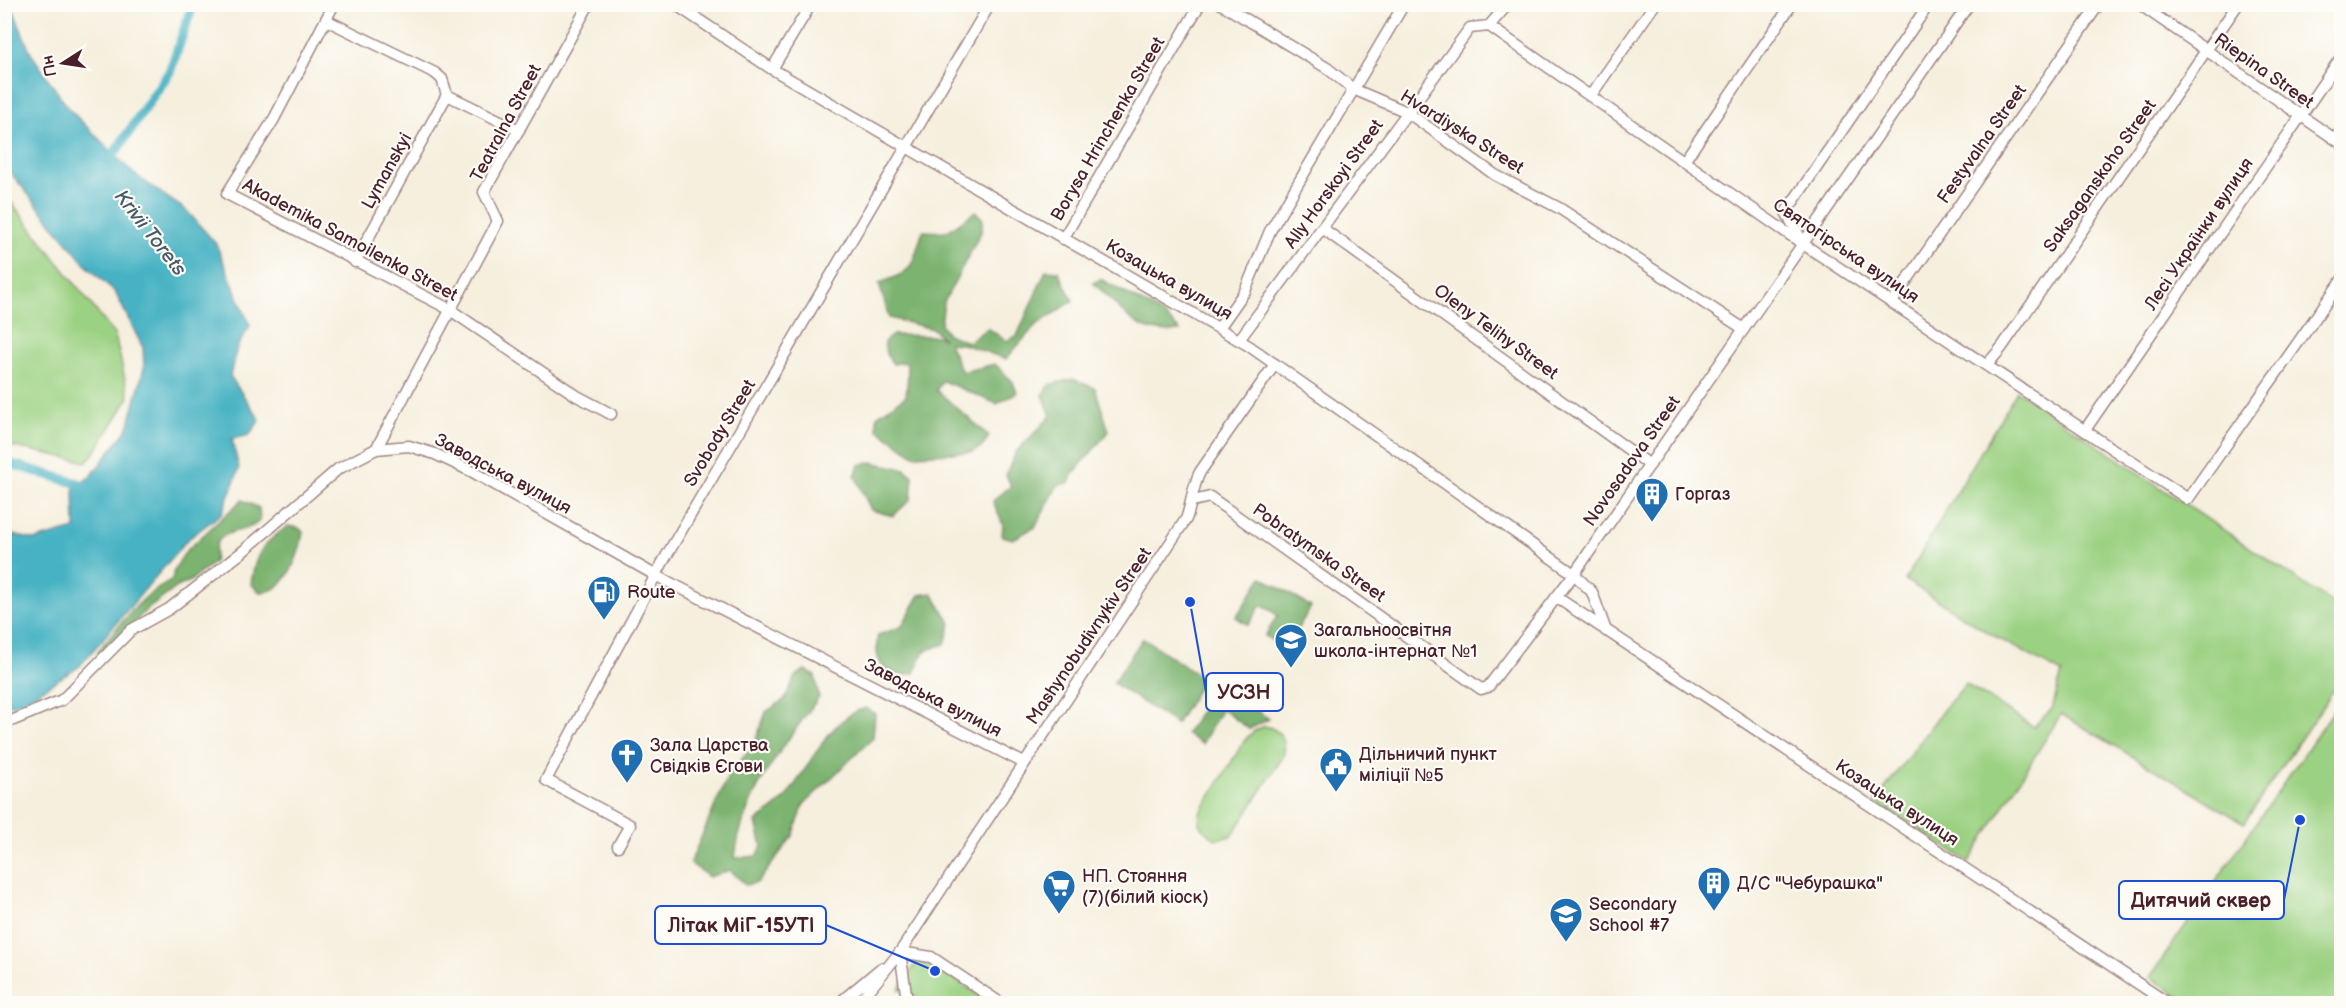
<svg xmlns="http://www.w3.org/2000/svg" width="2346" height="1008" viewBox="0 0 2346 1008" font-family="'Balsamiq Sans',sans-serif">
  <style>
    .green { fill: #9bd182; stroke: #727856; stroke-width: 1.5 }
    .forest { fill: #7cb370; stroke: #63694e; stroke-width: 1.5 }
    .water { fill: #46b2c3; stroke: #486877; stroke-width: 1.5 }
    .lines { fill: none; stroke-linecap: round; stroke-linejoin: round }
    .canal { stroke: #46b2c3; stroke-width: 10 }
    .minor-casing { stroke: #a08784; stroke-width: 13 }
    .minor { stroke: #fff; stroke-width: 10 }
    .labels { text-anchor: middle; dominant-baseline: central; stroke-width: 4.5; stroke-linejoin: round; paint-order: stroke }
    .street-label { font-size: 18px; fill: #4a1f2b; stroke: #fdfcf7 }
    .poi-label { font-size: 18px; fill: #4a1f2b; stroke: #fdfcf7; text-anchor: start }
    .water-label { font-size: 20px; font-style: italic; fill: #485a68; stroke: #fdfcf7 }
    .leader { fill: none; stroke: #1d4ed8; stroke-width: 2 }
    .callout-dot { fill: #1d4ed8; stroke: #fdfcf7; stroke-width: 2 }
    .callout { fill: #fdfcf7; stroke: #1d4ed8; stroke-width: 2 }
    .callout-label { font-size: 20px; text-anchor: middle; font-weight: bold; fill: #4a1f2b }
  </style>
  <rect width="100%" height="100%" fill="#fdfcf7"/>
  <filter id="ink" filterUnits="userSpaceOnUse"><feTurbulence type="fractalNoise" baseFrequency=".0167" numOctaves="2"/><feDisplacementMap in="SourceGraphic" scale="12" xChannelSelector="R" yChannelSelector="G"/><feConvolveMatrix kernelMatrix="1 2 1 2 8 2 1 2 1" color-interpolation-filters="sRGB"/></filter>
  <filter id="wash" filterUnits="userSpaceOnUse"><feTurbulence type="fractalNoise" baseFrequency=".008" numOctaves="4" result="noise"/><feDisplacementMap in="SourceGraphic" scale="24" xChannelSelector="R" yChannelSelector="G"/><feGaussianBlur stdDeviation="1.35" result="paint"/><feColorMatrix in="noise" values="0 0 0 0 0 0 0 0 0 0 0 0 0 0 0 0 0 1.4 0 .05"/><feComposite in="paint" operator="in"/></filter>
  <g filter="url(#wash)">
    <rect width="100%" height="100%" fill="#f6efde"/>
    <g class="green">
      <polygon points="4,193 115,335 129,397 95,452 86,462 5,445"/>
      <polygon points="2017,391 2341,609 2341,679 2244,823 2061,714 1969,862 1875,802 1943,710 1966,684 2033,727 2052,709 2062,673 1987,632 1905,580"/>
      <polygon points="2341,700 2341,1003 2189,1003 2150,977"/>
      <path d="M1264,726C1281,729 1288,741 1283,757L1232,836L1216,839C1205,833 1197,826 1200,813L1245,740L1254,731Z"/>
      <polygon points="920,957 991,1003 921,1003 899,989"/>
    </g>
    <g class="forest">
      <path d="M976,211L983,220L981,232L944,302L941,324L947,334L968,342L988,328L1006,341L1017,336L1046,270L1058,271L1073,301L1036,325L1006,359L963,344L949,343L962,372L995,364L1013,382L1017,393L997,404L943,381L936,390L989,436L983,446L973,452L914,455L877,429V416L906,396L908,374L906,362L893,364L886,354L884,342L893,335L938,336L944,339L933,329L889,318L879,283C916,272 911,265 923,231L946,232Z"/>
      <path d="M1100,279L1163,314L1180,331C1133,337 1125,310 1093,283Z"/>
      <polygon points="1073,379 1095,388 1109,431 1072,475 1069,483 1058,485 1035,527 1013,539 1002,536 1003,525 993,501 1011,486 1006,475 1016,452 1051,416 1043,395 1049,385"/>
      <polygon points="870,462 905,469 913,476 911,499 893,516 871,510 855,476 859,465"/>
      <path d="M242,500L259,508L260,520C248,534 227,527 217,543C214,547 216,556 214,562L190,581L177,587L144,612L108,651L97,655C99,647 135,607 144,599C151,592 163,586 172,580L174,570L186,551Z"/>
      <path d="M288,526L299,528L303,532C300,554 287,593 260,592L251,584C255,553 262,544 288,526Z"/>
      <polygon points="1262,577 1311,607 1285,649 1265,636 1278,615 1261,605 1248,625 1236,617"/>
      <path d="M932,593L951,623L945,644L924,651L914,673C884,681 873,661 878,635L901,627L920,595Z"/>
      <polygon points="1143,638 1204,679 1176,724 1113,683"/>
      <path d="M805,670L815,676L819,697C783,747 742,795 735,858L757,856L762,846L756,822C765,814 778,807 785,798C808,771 829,716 866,708L875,714L873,738L804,804L793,836L758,882L746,885L730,870L709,877L690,863L729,774L754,745L766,712L785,699L795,677Z"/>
      <polygon points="1218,685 1269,719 1249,729 1222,709 1202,744 1186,734"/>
    </g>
    <polygon class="water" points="11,4 30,52 68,108 134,174 187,211 216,244 250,326 237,347 230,376 260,420 249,435 232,439 239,469 222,513 187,540 79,667 21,702 5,707 5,533 35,540 75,529 74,488 91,476 128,428 144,368 143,348 115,292 85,264 5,166 4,5"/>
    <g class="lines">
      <g class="canal">
        <polyline points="114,154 170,71 193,4"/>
        <polyline points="4,462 80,484"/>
      </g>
    </g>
  </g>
  <g filter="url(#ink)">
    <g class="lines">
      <g class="minor-casing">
        <g id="minor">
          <polyline points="334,4 274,119 227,194 449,309 577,396 611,414"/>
          <polyline points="675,4 772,69 1249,346 1574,574 1592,592 1606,631"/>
          <polyline points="1221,4 1327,68 1353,89 1407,112 1495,175 1559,208 1744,329"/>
          <polyline points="2139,4 2342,144"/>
          <polyline points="326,20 435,73 442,79 447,95 519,130"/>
          <polyline points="1489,26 1803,244 2188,499 2342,280"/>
          <polyline points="772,69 811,4"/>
          <polyline points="1591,95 1655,4"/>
          <polyline points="1685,160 1792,4"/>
          <polyline points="1322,228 1650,465"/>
          <polyline points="1063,239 1200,4"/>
          <polyline points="1802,241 1786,212 1929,4"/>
          <polyline points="355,262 447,95"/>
          <polyline points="1892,302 2099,4"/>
          <polyline points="1219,328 1245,291 1270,231 1404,4"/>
          <polyline points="1239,340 1470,28 1489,26 1508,4"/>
          <polyline points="1987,365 2002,347 2238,4"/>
          <polyline points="2085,430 2342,56"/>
          <polyline points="376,449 498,221 484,192 589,4"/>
          <polyline points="1193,501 1210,497 1481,689 1488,687 1574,574 1969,4"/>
          <polyline points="1556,597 2169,1004"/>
          <polyline points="4,724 62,700 131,630 169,609 241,553 338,469 376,449 409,446 435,454 471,471 655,575 1024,763"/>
          <polyline points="618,846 630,825 546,780 664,560 990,4"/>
          <polyline points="900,952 931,957 1002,1004"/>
          <polyline points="900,952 907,1000 913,1004"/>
          <polyline points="838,1004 881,968"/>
          <path d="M858,1004L900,952L1186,519C1192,504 1192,487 1200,472L1275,364"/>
        </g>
      </g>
      <use href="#minor" class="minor"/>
    </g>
  </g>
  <defs>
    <g id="building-pin" transform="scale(1.725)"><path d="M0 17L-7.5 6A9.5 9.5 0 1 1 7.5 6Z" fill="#1f6fb2" stroke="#fdfcf7"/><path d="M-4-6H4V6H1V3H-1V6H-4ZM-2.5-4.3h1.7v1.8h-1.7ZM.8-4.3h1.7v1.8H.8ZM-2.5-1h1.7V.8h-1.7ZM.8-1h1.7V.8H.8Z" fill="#fff"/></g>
    <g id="fuel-pin" transform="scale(1.725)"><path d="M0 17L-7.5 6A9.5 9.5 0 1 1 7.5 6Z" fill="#1f6fb2" stroke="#fdfcf7"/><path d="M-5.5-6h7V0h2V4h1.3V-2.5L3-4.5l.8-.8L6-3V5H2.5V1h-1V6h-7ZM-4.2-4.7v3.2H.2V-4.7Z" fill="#fff"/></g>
    <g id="school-pin" transform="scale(1.725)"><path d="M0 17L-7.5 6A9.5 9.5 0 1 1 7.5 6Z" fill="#1f6fb2" stroke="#fdfcf7"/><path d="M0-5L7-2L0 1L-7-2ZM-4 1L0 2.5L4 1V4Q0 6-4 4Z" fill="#fff"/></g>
    <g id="church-pin" transform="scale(1.725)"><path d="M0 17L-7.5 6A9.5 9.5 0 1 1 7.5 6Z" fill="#1f6fb2" stroke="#fdfcf7"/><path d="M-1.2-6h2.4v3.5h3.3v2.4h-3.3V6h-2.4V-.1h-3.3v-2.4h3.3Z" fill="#fff"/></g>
    <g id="civic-pin" transform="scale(1.725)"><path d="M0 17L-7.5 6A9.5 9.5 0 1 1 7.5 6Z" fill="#1f6fb2" stroke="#fdfcf7"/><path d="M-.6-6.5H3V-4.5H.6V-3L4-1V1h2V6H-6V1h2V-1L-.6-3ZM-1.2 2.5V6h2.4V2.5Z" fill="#fff"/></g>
    <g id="supermarket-pin" transform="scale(1.725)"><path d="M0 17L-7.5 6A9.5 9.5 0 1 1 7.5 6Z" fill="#1f6fb2" stroke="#fdfcf7"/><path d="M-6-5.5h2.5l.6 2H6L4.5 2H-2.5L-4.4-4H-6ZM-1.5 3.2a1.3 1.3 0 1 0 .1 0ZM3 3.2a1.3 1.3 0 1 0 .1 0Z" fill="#fff"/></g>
  </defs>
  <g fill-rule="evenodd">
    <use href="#building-pin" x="1652" y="494"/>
    <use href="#fuel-pin" x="604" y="592"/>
    <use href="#school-pin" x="1291" y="640"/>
    <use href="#church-pin" x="627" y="755"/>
    <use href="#civic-pin" x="1336" y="764"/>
    <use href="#building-pin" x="1714" y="883"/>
    <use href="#supermarket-pin" x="1059" y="886"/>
    <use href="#school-pin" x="1566" y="914"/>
  </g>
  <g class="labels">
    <g class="street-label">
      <text transform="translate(2264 71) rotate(35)">Riepina Street</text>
      <text transform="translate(506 123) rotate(-62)">Teatralna Street</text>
      <text transform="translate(1108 129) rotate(-60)">Borysa Hrinchenka Street</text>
      <text transform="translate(1462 132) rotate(32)">Hvardiyska Street</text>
      <text transform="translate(1982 144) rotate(-55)">Festyvalna Street</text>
      <text transform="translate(387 171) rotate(-61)">Lymanskyi</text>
      <text transform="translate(2100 176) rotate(-55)">Saksaganskoho Street</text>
      <text transform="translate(1334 184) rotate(-54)">Ally Horskoyi Street</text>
      <text transform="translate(2199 234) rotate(-56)">Лесі Українки вулиця</text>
      <text transform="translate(350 240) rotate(28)">Akademika Samoilenka Street</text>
      <text transform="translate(1846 251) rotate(34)">Святогірська вулиця</text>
      <text transform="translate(1169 280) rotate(30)">Козацька вулиця</text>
      <text transform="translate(1496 332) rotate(36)">Oleny Telihy Street</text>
      <text transform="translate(720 433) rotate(-59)">Svobody Street</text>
      <text transform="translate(1632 461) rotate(-55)">Novosadova Street</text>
      <text transform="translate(503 474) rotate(28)">Заводська вулиця</text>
      <text transform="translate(1319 553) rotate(35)">Pobratymska Street</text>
      <text transform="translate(1089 636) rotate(-56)">Mashynobudivnykiv Street</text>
      <text transform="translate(933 698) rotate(27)">Заводська вулиця</text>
      <text transform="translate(1897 803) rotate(33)">Козацька вулиця</text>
    </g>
    <g class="poi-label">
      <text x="1675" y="494">Горгаз</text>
      <text x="627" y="592">Route</text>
      <text x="1314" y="630">Загальноосвітня<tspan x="1314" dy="21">школа-інтернат №1</tspan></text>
      <text x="650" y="745">Зала Царства<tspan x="650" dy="21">Свідків Єгови</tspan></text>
      <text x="1359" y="754">Дільничий пункт<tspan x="1359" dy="21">міліції №5</tspan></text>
      <text x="1082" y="876">НП. Стояння<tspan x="1082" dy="21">(7)(білий кіоск)</tspan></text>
      <text x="1737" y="883">Д/С "Чебурашка"</text>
      <text x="1589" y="904">Secondary<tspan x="1589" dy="21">School #7</tspan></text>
    </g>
    <g class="water-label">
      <text transform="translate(150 233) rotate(52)">Krivii Torets</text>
    </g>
  </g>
  <path class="leader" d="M1190 602L1206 692M2300 820L2284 900M935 971L826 925"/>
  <g class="callout-dot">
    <circle cx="1190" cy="602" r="6"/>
    <circle cx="2300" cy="820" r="6"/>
    <circle cx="935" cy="971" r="6"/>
  </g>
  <g class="callout">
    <rect x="1206" y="673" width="77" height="38" rx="6"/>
    <rect x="2119" y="881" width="165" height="38" rx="6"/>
    <rect x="655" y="906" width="171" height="38" rx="6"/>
  </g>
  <g class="callout-label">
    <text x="1244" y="699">УСЗН</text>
    <text x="2201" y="907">Дитячий сквер</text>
    <text x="741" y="932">Літак МіГ-15УТІ</text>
  </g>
  <rect width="2346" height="1008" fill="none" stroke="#fdfcf7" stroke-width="24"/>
  <g transform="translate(63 63) rotate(258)" stroke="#fdfcf7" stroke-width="4.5" paint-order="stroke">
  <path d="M0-4.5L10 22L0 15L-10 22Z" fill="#4a1f2b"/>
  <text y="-9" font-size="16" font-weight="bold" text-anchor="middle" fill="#4a1f2b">Пн</text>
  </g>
</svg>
